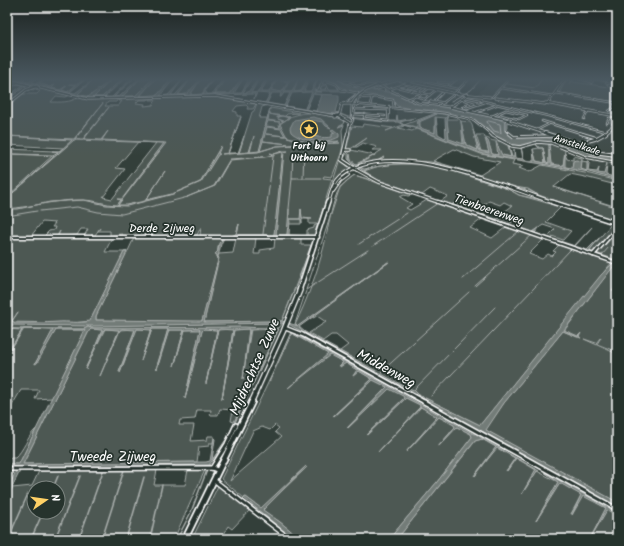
<svg xmlns="http://www.w3.org/2000/svg" width="624" height="546" viewBox="0 0 624 546" font-family="Kalam,sans-serif">
  <style>
    .built { fill: #404c47 }
    .green { fill: #4d5853; stroke: #a6aca9; fill-rule: evenodd }
    .water { fill: #737b78; stroke: #abb0ae; fill-rule: evenodd }
    .lines { fill: none; stroke-linecap: round; stroke-linejoin: round }
    .shore { stroke: #c7cac9; stroke-width: 1 }
    .stream-far1 { stroke: #abb0ae; stroke-width: 1 }
    .stream { stroke: #abb0ae; stroke-width: 1.5 }
    .street-tunnel { stroke: #47524e; stroke-width: 1; stroke-dasharray: 1 0.5; stroke-linecap: butt }
    .street-far4-casing { stroke: #fff; stroke-width: 2.5 }
    .street-far3-casing { stroke: #fff; stroke-width: 3.5 }
    .street-far2-casing { stroke: #fff; stroke-width: 5 }
    .street-far1-casing { stroke: #fff; stroke-width: 5.5 }
    .street-casing { stroke: #fff; stroke-width: 6 }
    .secondary-far1-casing { stroke: #fff; stroke-width: 3 }
    .secondary-casing { stroke: #fff; stroke-width: 4 }
    .primary-far3-casing { stroke: #fff; stroke-width: 4 }
    .primary-far2-casing { stroke: #fff; stroke-width: 6 }
    .primary-far1-casing { stroke: #fff; stroke-width: 6 }
    .primary-casing { stroke: #fff; stroke-width: 8 }
    .street-far4 { stroke: #26332d; stroke-width: 1 }
    .street-far3 { stroke: #26332d; stroke-width: 1.5 }
    .street-far2 { stroke: #26332d; stroke-width: 2 }
    .street-far1 { stroke: #26332d; stroke-width: 2.5 }
    .street { stroke: #26332d; stroke-width: 3 }
    .secondary-far1 { stroke: #26332d; stroke-width: 1.5 }
    .secondary { stroke: #26332d; stroke-width: 2 }
    .primary-far3 { stroke: #26332d; stroke-width: 2 }
    .primary-far2 { stroke: #26332d; stroke-width: 3 }
    .primary-far1 { stroke: #26332d; stroke-width: 3.5 }
    .primary { stroke: #26332d; stroke-width: 4.5 }
    .tram { stroke: #fff; stroke-width: 1 }
    .labels { text-anchor: middle; dominant-baseline: central; stroke-width: 3.5; stroke-linejoin: round; paint-order: stroke }
    .far-street-label { font-size: 10px; fill: #fff; stroke: #26332d }
    .far-poi-label { font-size: 10px; font-weight: bold; fill: #fff; stroke: #26332d }
    .street-label { font-size: 12px; fill: #fff; stroke: #26332d }
    .near-street-label { font-size: 14px; fill: #fff; stroke: #26332d }
  </style>
  <rect width="100%" height="100%" fill="#333f3a"/>
  <filter id="ink" filterUnits="userSpaceOnUse"><feTurbulence type="fractalNoise" baseFrequency=".025" numOctaves="2"/><feDisplacementMap in="SourceGraphic" scale="8" xChannelSelector="R" yChannelSelector="G"/><feConvolveMatrix kernelMatrix="1 2 1 2 8 2 1 2 1" color-interpolation-filters="sRGB"/></filter>
  <g filter="url(#ink)">
    <g class="built">
      <polygon points="493,79 562,79 553,93 617,104 617,155 600,153 552,137 520,138 511,136 506,133 503,127 521,126 511,122 522,120 532,114 601,132 605,129 551,114 493,100 496,97 476,95"/>
      <polygon points="390,84 396,87 396,89 418,95 411,98 418,102 437,105 439,106 414,102 397,95 385,87 380,86"/>
      <polygon points="400,108 405,109 434,112 403,124 398,121 396,115 396,110 399,111"/>
      <polygon points="354,118 385,122 398,122 402,125 393,128 364,123"/>
      <polygon points="594,160 616,163 617,170 606,167 606,163 604,174 598,173 598,169 597,171 588,168 589,163"/>
    </g>
    <g class="green">
      <polygon points="45,79 53,79 51,81 53,81 56,79 84,79 67,92 62,90 67,86 60,90 52,88 55,85 50,87 39,83"/>
      <polygon points="94,79 111,79 90,97 77,94"/>
      <polygon points="112,79 122,79 102,97 94,97"/>
      <polygon points="152,79 135,96 122,96 139,80"/>
      <polygon points="155,79 172,79 157,95 139,96"/>
      <polygon points="191,79 200,79 200,80 212,79 204,91 204,94 190,95 200,80 187,94 178,95"/>
      <polygon points="225,79 241,79 230,94 215,94"/>
      <polygon points="277,79 281,79 281,81 289,79 287,81 288,82 282,92 271,91"/>
      <polygon points="290,79 307,79 301,91 294,92 294,90 291,92 284,92"/>
      <polygon points="567,79 570,79 570,84 573,79 573,82 617,88 616,102 559,93"/>
      <path d="M36,87L41,89L70,95L66,97L56,96L51,102C59,102 71,103 78,97L89,100L118,99L116,102H108L105,106H118L122,101H118L120,99L149,98L148,100H139L136,103L145,104L144,106L153,105L156,100H150V98L214,97L256,104L253,109H247L248,107L246,105L237,106L233,111L237,112V116H241L228,154L239,153L252,112L254,111L257,103L268,105L262,107L259,118H267L264,133L270,108L299,113L287,114L285,116C291,118 297,114 304,113C314,112 337,116 345,121L344,124L338,127L344,125L342,130L343,146L341,154L332,177L324,176L323,178L332,179L315,236H307V230L314,228V226L318,224H309V219L302,218L301,209V224H289V219L287,235H276L279,198L274,235H237L239,224L236,234L232,236L200,235L201,227L197,235L132,236L122,235V234L110,235V231H98L100,228L95,235H91L112,238L105,252H124L128,251L134,238L220,237L222,240L218,246L217,257L219,254L233,253L236,238H256L254,254H260V250L274,248L275,238H301V245H311L296,287L282,321L204,322L217,264L204,315L201,322L96,320V316L127,252H124L90,321L72,323L7,322V238L84,236L88,229H81L77,235L58,236L60,231L57,236H44L49,231L54,230L55,227H52L55,223L42,222L31,236H7V198L61,151L53,155L7,197V149L54,151H59L63,148L7,145V106L22,94H37L40,91L28,89ZM138,142L156,143L112,199L103,197L125,169L116,168Z"/>
      <polygon points="436,113 448,115 446,118 435,117 435,133 420,128 420,121 418,121 417,127 404,125"/>
      <polygon points="447,119 459,119 461,121 463,145 449,139"/>
      <polygon points="461,121 470,122 472,125 478,150 466,145"/>
      <path d="M363,124L393,128L386,131L403,125L404,126L398,128L412,131L416,129L420,130L481,154L514,160L512,164L523,166L519,168L529,172L542,165L590,174L617,181L616,185L585,177L570,174L554,187L617,207V221L538,195L528,189L514,187L451,167L431,162L386,160L357,165L358,166L356,167L348,159V154L351,150L374,155L382,150H372L377,147L363,143L357,147H354L367,138L349,150L344,158L352,126L362,127ZM454,149L474,157L500,162L480,175L433,161Z"/>
      <path d="M476,135H484L485,138C489,138 491,141 495,141C504,142 502,138 510,146H508L511,157L498,154V155L492,154L488,141L485,139L489,152L481,151Z"/>
      <polygon points="535,143 553,144 565,150 563,166 551,164 549,149 549,164 546,163 543,148 545,163 536,161 533,149 539,148"/>
      <polygon points="342,152 342,161 352,170 342,174 331,188"/>
      <polygon points="565,154 567,159 573,160 573,156 582,158 582,161 588,162 587,171 581,170 581,161 579,169 573,168 573,162 572,168 564,167"/>
      <polygon points="406,163 430,165 450,170 508,189 519,195 561,207 546,222 571,231 563,240 549,235 555,229 543,225 533,232 522,228 526,223 515,220 509,224 499,221 504,215 497,220 482,215 482,214 496,219 503,214 505,214 506,213 504,212 512,206 504,202 500,205 489,201 473,212 441,201 448,196 430,189 422,195 378,180 364,171 379,166"/>
      <path d="M355,175L412,195L408,196L404,195L400,197L412,204L406,208L410,210L427,200L482,219L470,228L492,238L506,227L544,239L529,254L542,259L548,254L552,256L556,252L553,251L559,245L612,262L480,425L419,395L340,351L348,345L336,335H331L323,341L309,333L326,322L317,316L313,318V316L389,262L299,326L295,325C307,300 317,273 324,246C328,230 331,207 337,193C341,185 348,179 355,175Z"/>
      <polygon points="612,223 616,225 614,229 593,253 589,251"/>
      <polygon points="617,229 616,260 596,253 598,250"/>
      <path d="M615,263H617V285L612,291L617,292V352L597,344L601,337L596,343L584,339L617,354V502L485,430L504,403L563,331L577,337H579V335L578,337L564,331C581,308 599,286 615,263Z"/>
      <polygon points="283,323 279,328 91,328 90,327 91,325"/>
      <polygon points="15,324 87,325 89,326 84,329 13,329 22,330 7,353 7,325"/>
      <polygon points="24,329 53,330 35,364 56,330 85,330 52,398 35,399 39,390 21,390 7,414 7,355"/>
      <polygon points="91,329 103,330 86,367 105,329 119,330 109,355 120,330 135,329 119,372 136,329 151,329 143,355 152,329 168,329 156,369 169,330 184,330 175,363 185,330 200,330 185,398 202,331 204,329 217,330 206,383 218,330 231,329 233,330 222,398 234,330 249,329 246,360 251,329 278,329 234,422 231,421 233,410 220,409 218,415 210,415 211,410 197,410 195,419 180,420 179,425 194,425 191,441 207,440 208,436 214,436 213,443 209,443 209,446 199,447 197,462 23,464 89,331"/>
      <path d="M291,333L343,362L339,366L346,363L357,370L353,376L359,371L372,379L333,416L373,380L387,387L347,428L389,388L404,396V398L367,435L406,398L420,405V407L378,452L421,407L437,417L407,451L439,417L454,425L455,427L438,447L457,427L471,434L472,437L437,482L389,539H301L280,522L262,510L307,467L261,509L246,497L244,498L221,479C245,430 269,383 291,333ZM275,425L279,428L275,432L281,437L230,481L253,431L262,427L270,430Z"/>
      <path d="M36,429L19,464H7V458H15C24,450 27,437 36,429Z"/>
      <polygon points="482,439 496,447 475,476 497,447 515,458 507,471 516,458 536,470 523,492 537,471 558,482 536,521 560,483 581,495 571,514 583,495 606,508 591,537 607,509 617,515 617,539 397,539 473,444 475,441"/>
      <path d="M157,470L154,485H185L188,470H205L174,539H7V497L12,488L32,486L39,471ZM34,488H58V512H34Z"/>
      <polygon points="220,485 250,510 232,529 228,526 220,539 192,539 218,486"/>
    </g>
    <g class="water">
      <path d="M7,79L21,81L25,79L23,81L29,82L32,79H36L32,82L37,83L43,79H56L53,81L44,80L39,83L50,87L55,85L52,88L60,90L67,85L62,90L68,92L76,85L69,84H77L86,79L70,92L75,93L94,79L78,94L88,97L112,79L94,97H102L122,79H124L105,97H112L131,79H133L114,97L120,96L138,79H140L122,97L135,96L152,79H155L140,96L157,95L172,79H174L160,96L168,95L183,79L171,95H175L190,79H191L178,95L187,94L200,79H201L190,95L204,94V91L212,79H214L205,90L207,94H212L223,79H225L215,94H230L241,79H243L234,93H241L249,79H251L243,93L248,92L258,79H259L251,93L258,92L266,79H268L261,92H270L269,91L276,79H277L271,90L282,92L288,82L281,81V79L288,81L290,79L284,92H292L298,79L294,92L302,91L307,79L308,82L304,91H311L317,79L314,91L322,92H315L314,94L339,95V101L336,112L348,117L391,121H396L397,115L398,121L415,118L400,122L404,125L417,127L418,121L436,114L435,115L419,122L420,128L435,133L436,117L438,134L445,138L446,137L445,119L448,115L447,122L449,139L464,144L461,121L466,145L477,150H478L473,130L480,151L489,153L486,139L488,141L492,154L498,155L496,142L502,155L511,157L509,146L512,157H514V149L515,158L523,159L521,147L524,160L534,161L533,149L536,161L545,163L543,148H539L536,144L539,148H543L546,163L549,164V144L551,164L563,166L565,153V167L572,168L573,161L576,160L582,161L581,169L587,171V161H589L591,163H589L588,171L597,172L599,168L598,173L604,174L607,163L606,175L615,177L617,173V180L589,172L483,154L421,130L403,125L398,122H385L349,118L338,113L325,114L215,96L88,98L31,83L27,84L28,86H26L7,100V97L23,85L17,84H24L27,82ZM309,92H312L305,108H307L313,94L322,95L316,111L286,106L292,93ZM257,93L270,94L265,103L217,95L255,94L254,99ZM272,93H281L280,97H281L284,93H290L284,106L267,103Z"/>
      <polygon points="323,79 337,79 351,87 394,93 418,103 460,110 499,119 505,122 505,131 515,138 542,137 559,139 594,153 617,156 617,161 611,162 585,156 576,151 551,143 537,142 520,146 511,145 504,140 494,136 487,129 472,119 437,111 406,108 397,106 393,100 345,90 346,89"/>
      <path d="M103,103L75,139H83L109,107L84,139L101,140L108,131L102,140L166,143L118,205H126L145,201L165,171L146,200L172,194L200,182L221,146L218,154H220L218,155L201,182L173,194L127,206L106,205L84,200L50,202L18,209H7C32,207 58,199 84,200C95,200 106,205 117,205L121,200L117,199H122L164,143L74,140L7,198L54,156L13,154L53,155L58,152L52,151H60L72,140L7,136L74,139Z"/>
      <path d="M270,108L269,114L290,117L280,124L287,137L310,143L339,141L333,143H340L277,146L258,152L222,154L228,153L241,117L228,153H238L244,136L239,153L249,152L254,136L250,152L259,151ZM269,114L280,116L279,117H277V118L282,116L289,118L284,121L278,119L283,121L279,124L280,128L266,126L268,121L280,122L268,120ZM267,127L281,129L285,136L266,134L285,136L310,143L277,146L260,151L263,141L288,144L263,141Z"/>
      <path d="M313,117L321,119L331,128L326,126L323,122C310,120 310,118 301,128L302,132C311,136 323,139 332,137V134L335,133L331,130L333,129L339,134V137C327,144 301,142 291,132L290,128L294,120Z"/>
      <polygon points="283,151 288,151 284,152 276,235 287,235 289,209 289,219 300,219 301,209 302,218 312,219 302,219 302,223 301,219 290,219 289,235 314,236 231,236 236,234 239,224 237,235 274,235 283,152 274,154 274,156 230,160 215,186 187,197 199,192 198,191 200,192 214,186 230,159 264,157 272,155 270,153 274,154"/>
      <path d="M350,154L351,160L356,164L375,155L357,165L378,161L384,157L377,161L358,166L364,169L369,168L364,171L378,180L451,205L455,203L452,205L533,232L539,228L535,233L572,245L574,246L592,227L575,246L587,250L599,238L589,251L615,260L617,259V262L564,330L578,336L581,333L579,337L581,338L563,331L504,403L486,430L617,502V506L422,398L418,395H416L290,325L282,323L90,326L7,325V322L12,321L18,312L12,321L15,323C30,323 44,323 58,322C68,321 79,324 90,321L124,252H127L96,316V320L202,321L218,260L217,255L215,254L218,251L219,243L222,240L220,237L224,238L221,244L218,257L219,258L204,322L282,321L298,326L388,262L299,327L305,332L405,387L414,390L419,395L480,425L601,275L615,261L376,180L351,162L349,159Z"/>
      <path d="M88,327L91,328L245,327L279,329L227,440L209,465L22,467L7,497V482L12,480L17,468L7,467V464H19L85,330H56L37,363L35,364L53,330L23,329L7,355L22,330L7,329H84ZM91,329L102,330L86,369L103,331L105,329L119,330L100,376L120,330L122,329L135,330L120,373L137,329L151,330L141,361L152,329H168L157,369L169,330H184L174,366L185,330L199,329L200,330L185,399L202,331L204,329L217,330L206,384L218,330L220,329L233,330L222,399L234,330L249,329L243,379L250,330L278,329L227,438L212,460L215,439L214,438L210,461L206,462L23,464L89,331Z"/>
      <polygon points="291,332 293,333 474,434 477,433 480,437 539,471 537,471 522,494 536,469 516,458 506,471 515,458 497,448 474,476 496,447 482,439 475,441 397,539 389,539 437,482 472,437 471,434 457,427 438,447 455,427 454,425 439,417 406,452 437,417 421,407 378,452 420,407 420,405 406,398 366,435 404,398 403,396 389,389 348,428 387,387 373,380 334,416 372,379 359,371 353,376 357,370 346,363 340,367 343,362 330,355 288,388 328,354 292,333 269,382"/>
      <polygon points="306,466 263,510 280,522 301,539 293,539 244,498 246,497 261,508"/>
      <polygon points="544,472 617,513 617,515 607,510 590,539 606,508 583,496 572,515 581,495 560,483 536,521 558,482"/>
    </g>
    <g class="lines">
      <polygon class="shore" points="489,121 500,124 501,133 494,131 487,122"/>
      <g class="stream-far1">
        <polyline points="507,84 535,88 542,79"/>
        <polyline points="610,123 611,119"/>
        <polyline points="293,151 292,178 297,178"/>
        <polyline points="390,160 439,165 526,190"/>
        <polyline points="377,161 387,160"/>
        <polyline points="368,168 394,164 420,164"/>
        <polyline points="451,170 508,189 519,195 537,199 611,224"/>
        <polyline points="298,178 303,178 304,150"/>
        <polyline points="304,178 321,178"/>
        <polyline points="368,179 354,175 340,187 306,290 368,250"/>
        <polyline points="554,187 597,201"/>
        <polyline points="528,190 543,197 617,221"/>
        <polyline points="599,202 612,206"/>
        <polyline points="289,209 292,178"/>
        <polyline points="40,211 77,207 98,212 122,214 188,197"/>
        <polyline points="7,216 37,211"/>
        <polyline points="263,234 273,157"/>
        <polyline points="40,236 54,236"/>
        <polyline points="314,236 317,226"/>
        <polyline points="506,242 519,231 531,235"/>
        <polyline points="359,244 407,213"/>
        <polyline points="556,244 560,245"/>
        <polyline points="373,246 438,203 434,202"/>
        <polyline points="563,246 571,249"/>
        <polyline points="578,251 595,256"/>
        <polyline points="602,255 609,247"/>
        <polyline points="555,266 570,250"/>
        <polyline points="463,279 505,243"/>
        <polyline points="475,286 532,235 544,239"/>
        <polyline points="284,316 314,238"/>
        <polyline points="282,321 283,318"/>
        <polyline points="295,324 306,291"/>
        <polyline points="381,372 469,292"/>
        <polyline points="414,390 495,307"/>
        <polyline points="431,396 554,267"/>
      </g>
      <g class="stream">
        <polyline points="53,488 58,476"/>
        <polyline points="8,539 28,494"/>
        <polyline points="31,539 43,512"/>
        <polyline points="55,539 80,476"/>
        <polyline points="79,539 103,471"/>
        <polyline points="102,539 124,470"/>
        <polyline points="126,539 144,477"/>
        <polyline points="150,539 162,485"/>
        <polyline points="177,539 191,512 207,470"/>
      </g>
      <polyline class="street-tunnel" points="442,93 444,93"/>
      <g class="street-far4-casing">
        <g id="street-far4">
          <polyline points="322,79 336,84 341,90 358,93 344,104"/>
          <polyline points="339,79 356,86 374,83 418,103 450,107"/>
          <polyline points="579,79 592,82"/>
          <polyline points="596,79 606,81 607,79"/>
          <polyline points="344,82 365,79"/>
          <polyline points="409,82 416,80 457,89"/>
          <polyline points="438,82 452,83"/>
          <polyline points="591,83 594,79"/>
          <polyline points="606,83 617,86"/>
          <polyline points="320,85 326,85 328,90"/>
          <polyline points="401,85 420,90"/>
          <polyline points="397,87 430,95"/>
          <polyline points="447,87 457,79"/>
          <polyline points="501,88 553,96"/>
          <polyline points="390,89 408,83"/>
          <polyline points="316,90 342,90"/>
          <polyline points="319,90 323,80"/>
          <polyline points="374,90 385,87"/>
          <polyline points="385,90 391,90"/>
          <polyline points="417,92 424,87"/>
          <polyline points="556,93 617,103"/>
          <polyline points="416,96 424,99"/>
          <polyline points="427,97 436,90"/>
          <polyline points="466,97 548,116 606,132"/>
          <polyline points="492,97 509,79"/>
          <polyline points="426,98 422,101 429,102"/>
          <polyline points="408,99 421,94 429,88"/>
          <polyline points="461,99 478,104"/>
          <polyline points="431,100 444,103"/>
          <polyline points="434,101 442,93"/>
          <polyline points="471,102 463,107 467,108 485,102"/>
          <polyline points="370,105 372,97"/>
          <polyline points="440,105 452,96 469,79"/>
          <polyline points="354,109 388,110"/>
          <polyline points="609,111 613,108 615,103"/>
          <polyline points="477,112 496,105"/>
          <polyline points="353,114 385,116"/>
          <polyline points="365,114 364,118 388,121 389,106"/>
          <polyline points="498,114 508,117"/>
          <polyline points="492,116 506,110 527,115 519,119 509,117 509,120 506,121 506,130 510,134"/>
          <polyline points="353,117 358,98 374,97 393,100 394,107"/>
          <polyline points="584,119 588,111"/>
          <polyline points="542,121 584,134"/>
          <polyline points="607,123 609,118 615,119"/>
          <polyline points="351,124 353,120 351,118 352,104 444,113 474,120 491,134"/>
          <polyline points="537,130 549,124"/>
        </g>
      </g>
      <g class="street-far3-casing">
        <g id="street-far3">
          <polyline points="490,133 493,136 512,146 520,147 538,142 551,143 586,157 617,163"/>
          <polyline points="509,133 514,137 552,136"/>
          <polyline points="580,133 597,138"/>
          <polyline points="344,150 350,150"/>
          <polyline points="357,170 379,182 441,203"/>
        </g>
      </g>
      <g class="street-far2-casing">
        <g id="street-far2">
          <polyline points="438,202 617,263"/>
          <polyline points="7,237 318,237"/>
          <polyline points="593,255 617,228"/>
        </g>
      </g>
      <g class="street-far1-casing">
        <polyline id="street-far1" points="285,328 303,335 426,403"/>
      </g>
      <g class="street-casing">
        <g id="street">
          <polyline points="424,402 617,509"/>
          <polyline points="212,468 227,444 236,425"/>
          <polyline points="7,469 212,468 217,470"/>
          <polyline points="215,481 290,539"/>
        </g>
      </g>
      <g class="secondary-far1-casing">
        <g id="secondary-far1">
          <polyline points="390,79 398,80 397,79"/>
          <polyline points="7,80 88,99 215,96 336,116"/>
          <polyline points="398,80 407,82"/>
          <polyline points="410,82 407,83 452,93 490,97"/>
          <polyline points="7,89 18,82"/>
          <polyline points="495,98 545,104"/>
          <polyline points="548,103 545,103 617,116"/>
          <polyline points="548,103 565,79"/>
          <polyline points="7,105 26,90 37,86"/>
          <polyline points="450,107 509,120"/>
          <polyline points="450,107 468,95"/>
          <polyline points="611,114 617,115"/>
          <polygon points="337,115 340,116 335,117"/>
          <path d="M339,116L342,104H352C361,88 379,85 395,81"/>
          <polyline points="340,117 350,123 348,134"/>
          <polyline points="508,121 548,134"/>
          <polyline points="604,134 611,128 616,116"/>
        </g>
      </g>
      <g class="secondary-casing">
        <g id="secondary">
          <polyline points="348,133 342,160 357,170"/>
          <polyline points="545,133 567,140 593,152 617,155"/>
          <polyline points="576,144 595,139 606,133"/>
        </g>
      </g>
      <g class="primary-far3-casing">
        <g id="primary-far3">
          <polyline points="333,191 340,181 348,175"/>
          <path d="M328,203C331,194 333,183 341,176C389,136 503,186 555,203"/>
        </g>
      </g>
      <g class="primary-far2-casing">
        <g id="primary-far2">
          <polyline points="552,202 617,223"/>
          <polyline points="299,291 328,202"/>
        </g>
      </g>
      <g class="primary-far1-casing">
        <polyline id="primary-far1" points="251,403 283,332 300,290"/>
      </g>
      <g class="primary-casing">
        <polyline id="primary" points="185,539 252,402"/>
      </g>
      <use href="#street-far4" class="street-far4"/>
      <use href="#street-far3" class="street-far3"/>
      <use href="#street-far2" class="street-far2"/>
      <use href="#street-far1" class="street-far1"/>
      <use href="#street" class="street"/>
      <use href="#secondary-far1" class="secondary-far1"/>
      <use href="#secondary" class="secondary"/>
      <use href="#primary-far3" class="primary-far3"/>
      <use href="#primary-far2" class="primary-far2"/>
      <use href="#primary-far1" class="primary-far1"/>
      <use href="#primary" class="primary"/>
      <polyline class="tram" points="451,101 471,90 481,79"/>
    </g>
  </g>
  <linearGradient id="sky" x2="0" y2="1"><stop stop-color="#1c2320"/><stop offset="0.51" stop-color="#4a5860"/><stop offset="1" stop-color="#4a5860" stop-opacity="0"/></linearGradient>
  <rect width="624" height="156" fill="url(#sky)"/>
  <defs>
    <g id="sight-ring" transform="scale(0.9)"><circle r="9.5" fill="#26332d" stroke="#ffd166" stroke-width="1.5"/><path d="M0-6L1.8-2.2L6-1.7L2.9 1.2L3.7 5.4L0 3.3L-3.7 5.4L-2.9 1.2L-6-1.7L-1.8-2.2Z" fill="#ffd166"/></g>
  </defs>
  <g fill-rule="evenodd">
    <use href="#sight-ring" x="309" y="129"/>
  </g>
  <g class="labels">
    <g class="far-street-label">
      <text transform="translate(577 145) rotate(18)">Amstelkade</text>
    </g>
    <g class="far-poi-label">
      <text x="309" y="146">Fort bij<tspan x="309" dy="12">Uithoorn</tspan></text>
    </g>
    <g class="street-label">
      <text transform="translate(489 210) rotate(19)">Tienboerenweg</text>
      <text x="162" y="228">Derde Zijweg</text>
    </g>
    <g class="near-street-label">
      <text transform="translate(255 367) rotate(-66)">Mijdrechtse Zuwe</text>
      <text transform="translate(386 369) rotate(29)">Middenweg</text>
      <text x="113" y="457">Tweede Zijweg</text>
    </g>
  </g>
  <rect width="624" height="546" fill="none" stroke="#26332d" stroke-width="24"/>
  <rect x="12" y="12" width="600" height="522" fill="none" stroke="#fff" stroke-width="1.5" filter="url(#ink)"/>
  <g transform="translate(46 500) rotate(77)"><circle r="19" fill="#26332d" stroke="#7d8581"/>
  <path d="M0-3L7 15L0 10L-7 15Z" fill="#ffd166"/>
  <text y="-6" font-size="11" font-weight="bold" text-anchor="middle" fill="#ffffff">N</text>
  </g>
</svg>
